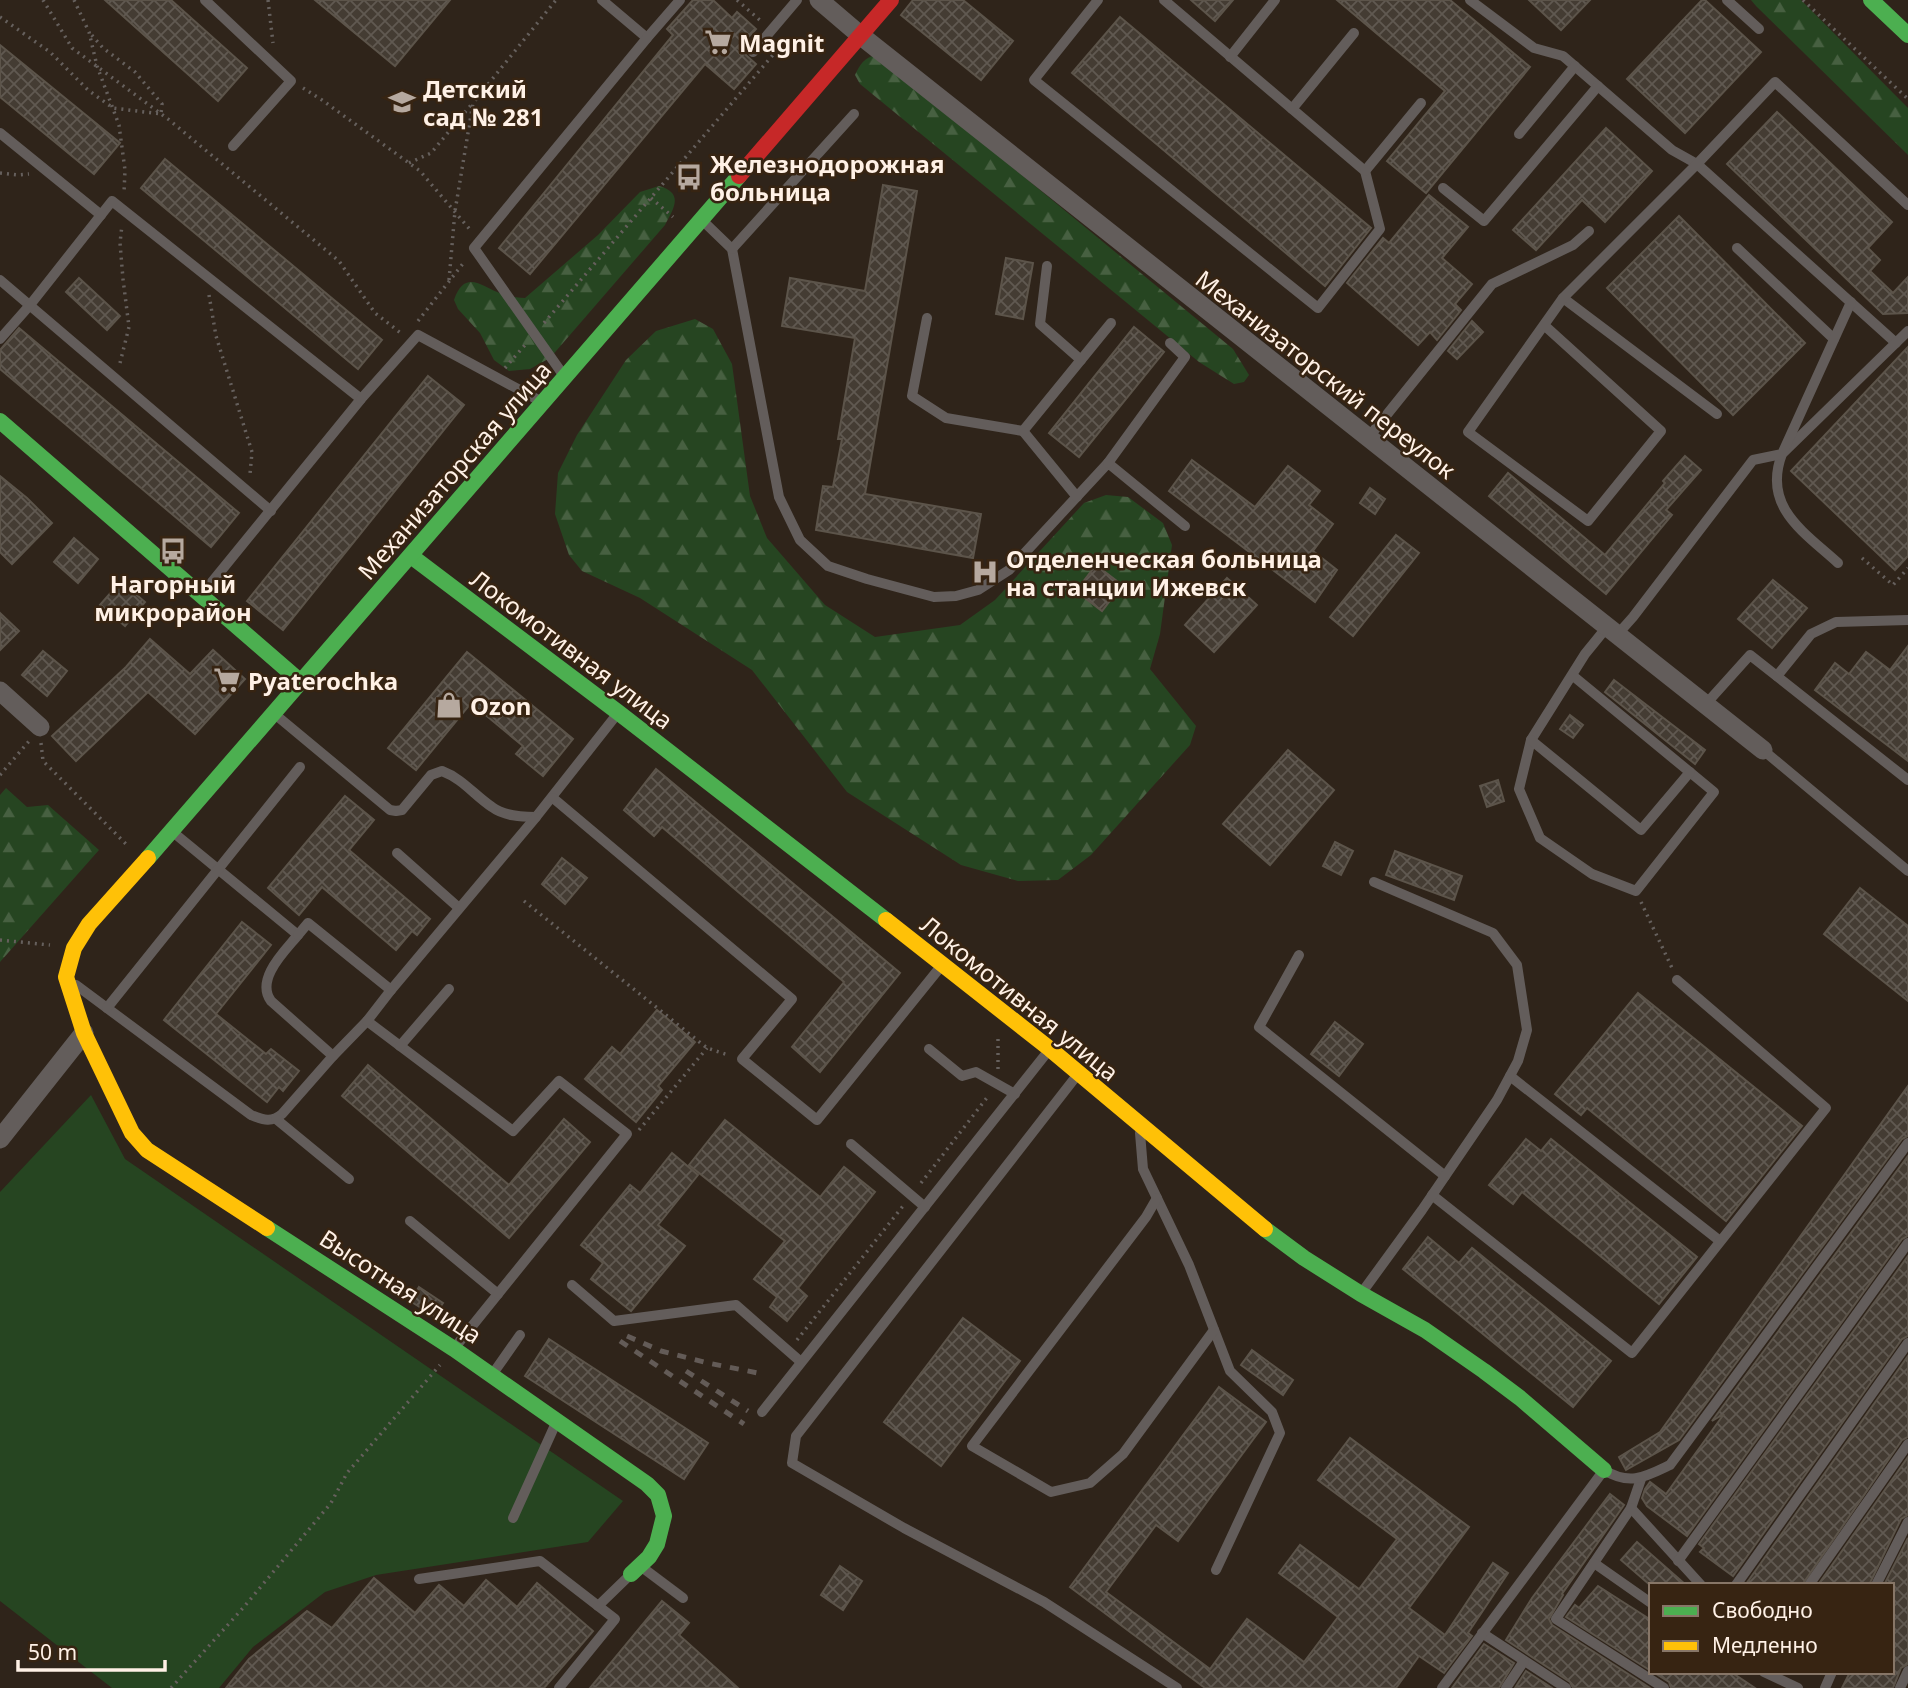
<svg xmlns="http://www.w3.org/2000/svg" width="1908" height="1688" viewBox="0 0 1908 1688" font-family="'Noto Sans',sans-serif">
  <style>
    .grass { fill: #264521 }
    .forest { fill: url(#forest-firs) }
    .building { fill: url(#building-cross-hatch); stroke: #5c544a; stroke-width: 2 }
    .lines { fill: none; stroke-linecap: round; stroke-linejoin: round }
    .path { stroke: #66605d; stroke-width: 3.5; stroke-dasharray: 2 5; stroke-linecap: butt }
    .lane { stroke: #635d5b; stroke-width: 10 }
    .street { stroke: #635d5b; stroke-width: 19 }
    .fast { stroke: #4caf50; stroke-width: 16 }
    .slow { stroke: #ffc107; stroke-width: 16 }
    .jam { stroke: #c62828; stroke-width: 16 }
    .rail { stroke: #635b57; stroke-width: 5; stroke-dasharray: 9 9; stroke-linecap: butt }
    .labels { text-anchor: middle; dominant-baseline: central; stroke-width: 5; stroke-linejoin: round; paint-order: stroke }
    .poi-label { font-size: 24px; font-weight: bold; fill: #fff1e6; stroke: #372412; text-anchor: start }
    .street-label { font-size: 24px; fill: #fff1e6; stroke: #372412 }
  </style>
  <defs>
    <pattern id="forest-firs" width="22" height="20" patternUnits="userSpaceOnUse" patternTransform="scale(1.75)"><rect width="22" height="20" fill="#264521"/><path d="M5 1l3.5 6h-7zM16 11l3.5 6h-7z" fill="#476041"/></pattern>
    <pattern id="building-cross-hatch" width="8" height="8" patternUnits="userSpaceOnUse" patternTransform="scale(1.75)"><rect width="8" height="8" fill="#443c33"/><path d="M0 0l8 8M0 8l8-8" fill="none" stroke="#605951"/></pattern>
  </defs>
  <rect width="100%" height="100%" fill="#2f241a"/>
  <polygon class="grass" points="91,1095 125,1159 623,1501 588,1542 376,1575 325,1592 253,1647 219,1688 112,1688 0,1601 0,1192"/>
  <g class="forest">
    <polygon points="1751,0 1801,0 1908,108 1908,155 1756,6"/>
    <path d="M876,55L1233,349L1249,375L1244,382L1234,384L1199,362L860,84L855,75C860,64 864,58 876,55Z"/>
    <path d="M659,186C684,193 674,208 665,225L550,358L530,369L509,371L494,360L480,333L458,309L454,300C465,268 482,287 502,294C509,297 517,297 525,298L598,235L640,192Z"/>
    <polygon points="695,319 713,329 732,364 750,496 767,538 825,605 875,637 960,625 995,600 1084,503 1106,495 1128,497 1163,523 1172,545 1160,634 1150,669 1196,726 1190,745 1091,855 1058,880 1018,881 961,865 847,792 752,670 640,598 582,571 569,555 555,514 558,473 577,435 626,360 656,331"/>
    <polygon points="6,788 27,807 48,805 99,850 0,962 0,795"/>
  </g>
  <g class="building">
    <polygon points="105,0 171,0 247,68 218,101"/>
    <polygon points="315,0 450,0 395,66"/>
    <polygon points="693,0 713,0 732,18 737,12 756,29 738,48 756,64 734,89 705,64 530,274 499,248 673,35 667,29"/>
    <polygon points="913,0 963,0 1013,41 981,80 901,15"/>
    <polygon points="1191,0 1233,0 1215,21"/>
    <polygon points="1337,0 1450,0 1530,67 1426,193 1387,161 1445,91"/>
    <polygon points="1529,0 1590,0 1561,30"/>
    <polygon points="1702,0 1705,0 1761,52 1685,133 1627,79"/>
    <polygon points="1120,17 1371,228 1325,286 1072,73"/>
    <polygon points="0,45 120,143 94,174 0,97"/>
    <polygon points="1777,112 1892,222 1868,248 1880,260 1870,271 1893,293 1908,277 1908,313 1883,314 1727,164"/>
    <polygon points="1606,128 1652,171 1605,222 1582,200 1536,250 1513,230"/>
    <polygon points="165,159 382,340 358,369 141,188"/>
    <polygon points="883,185 917,191 865,494 981,514 973,558 816,530 823,486 833,487 842,439 838,439 855,338 782,326 790,278 865,291"/>
    <polygon points="1429,195 1468,227 1442,258 1472,284 1455,304 1461,310 1437,340 1430,332 1418,345 1347,283 1383,238 1389,243"/>
    <polygon points="1679,216 1805,343 1733,415 1607,288"/>
    <polygon points="1006,258 1033,263 1023,319 996,314"/>
    <polygon points="79,278 120,316 107,330 66,292"/>
    <polygon points="1472,321 1483,332 1457,359 1448,351"/>
    <polygon points="1134,327 1164,352 1079,457 1049,433"/>
    <polygon points="19,328 239,513 211,547 0,369 0,350"/>
    <polygon points="1908,347 1908,556 1895,570 1791,471"/>
    <polygon points="428,376 464,405 283,630 247,601"/>
    <polygon points="1685,456 1701,470 1666,510 1672,515 1606,594 1489,496 1508,473 1605,555 1665,483 1663,481"/>
    <polygon points="1192,460 1255,507 1288,466 1320,491 1309,505 1333,524 1313,551 1337,570 1315,602 1169,491"/>
    <polygon points="0,476 27,498 52,523 12,564 0,552"/>
    <polygon points="1370,488 1385,499 1375,514 1360,503"/>
    <polygon points="1396,535 1419,553 1353,636 1330,617"/>
    <polygon points="74,538 98,559 78,583 54,562"/>
    <polygon points="1096,565 1122,585 1102,611 1076,591"/>
    <polygon points="1227,578 1257,605 1214,652 1185,625"/>
    <polygon points="1773,580 1807,608 1772,648 1738,619"/>
    <polygon points="121,581 145,602 125,626 100,605"/>
    <polygon points="0,613 19,631 0,650"/>
    <polygon points="150,639 190,674 213,650 245,679 195,734 148,692 76,761 52,736 126,667"/>
    <polygon points="1908,646 1908,761 1815,690 1835,663 1849,674 1866,652 1890,670"/>
    <polygon points="43,651 67,671 47,696 22,675"/>
    <polygon points="467,652 573,739 543,776 516,754 523,746 471,703 416,770 388,748"/>
    <polygon points="1614,680 1705,750 1695,764 1605,692"/>
    <polygon points="1570,715 1583,725 1573,738 1560,729"/>
    <polygon points="1288,750 1334,790 1270,865 1223,824"/>
    <polygon points="656,769 900,973 820,1072 792,1047 844,982 662,827 654,836 624,810"/>
    <polygon points="1498,780 1504,801 1487,807 1480,786"/>
    <polygon points="345,796 374,820 349,850 430,919 417,935 412,931 396,950 322,887 299,915 268,888"/>
    <polygon points="1335,842 1353,851 1341,875 1323,866"/>
    <polygon points="1395,851 1462,876 1454,900 1386,875"/>
    <polygon points="562,858 587,878 565,904 542,884"/>
    <polygon points="1860,888 1908,926 1908,1001 1824,934"/>
    <polygon points="242,922 271,945 216,1014 266,1054 271,1049 299,1071 283,1091 279,1087 267,1102 164,1020"/>
    <polygon points="1638,993 1802,1126 1726,1221 1587,1108 1581,1115 1555,1094"/>
    <polygon points="657,1010 695,1042 658,1086 662,1090 636,1122 585,1079 612,1047 620,1054"/>
    <polygon points="1335,1022 1363,1044 1339,1076 1311,1054"/>
    <polygon points="368,1065 509,1185 564,1119 590,1142 509,1238 342,1096"/>
    <polygon points="1908,1086 1908,1136 1902,1139 1679,1440 1626,1470 1619,1457 1660,1432"/>
    <polygon points="725,1120 820,1197 844,1167 875,1192 798,1288 807,1296 787,1321 770,1307 777,1297 754,1279 785,1241 689,1165"/>
    <polygon points="1526,1139 1541,1151 1551,1139 1697,1257 1659,1304 1522,1192 1513,1204 1489,1185"/>
    <polygon points="672,1153 698,1175 658,1225 685,1246 631,1311 591,1279 603,1263 581,1245 630,1185 640,1193"/>
    <polygon points="1908,1156 1908,1236 1902,1239 1687,1536 1647,1506 1642,1498 1645,1489 1650,1482 1666,1494 1724,1414 1712,1421"/>
    <polygon points="1428,1237 1459,1263 1472,1248 1611,1361 1573,1407 1403,1269"/>
    <polygon points="1908,1256 1908,1336 1902,1339 1733,1576 1700,1552 1704,1548 1699,1544"/>
    <polygon points="419,1287 443,1303 434,1316 410,1301"/>
    <polygon points="963,1318 1020,1361 941,1466 884,1422"/>
    <polygon points="549,1339 708,1443 684,1479 525,1376"/>
    <polygon points="1252,1350 1293,1380 1283,1395 1241,1365"/>
    <polygon points="1908,1356 1908,1437 1902,1440 1802,1585 1746,1584"/>
    <polygon points="1219,1387 1266,1422 1178,1541 1156,1525 1106,1592 1210,1669 1247,1619 1304,1662 1338,1617 1279,1573 1300,1545 1359,1589 1397,1539 1318,1480 1350,1438 1469,1527 1409,1608 1445,1635 1493,1563 1508,1573 1468,1633 1472,1636 1444,1673 1419,1656 1396,1688 1205,1688 1070,1587"/>
    <polygon points="1908,1457 1908,1515 1901,1519 1869,1585 1818,1585"/>
    <polygon points="1610,1494 1624,1505 1562,1594 1563,1595 1549,1619 1552,1625 1650,1688 1573,1688 1570,1682 1506,1640 1532,1598"/>
    <polygon points="1908,1538 1908,1664 1901,1668 1893,1688 1842,1688 1850,1672 1892,1672 1892,1585 1884,1585"/>
    <polygon points="1637,1542 1686,1585 1650,1585 1621,1560"/>
    <polygon points="840,1566 862,1581 843,1610 821,1595"/>
    <polygon points="374,1578 415,1613 439,1585 464,1606 486,1580 517,1607 537,1583 593,1631 544,1688 226,1688 249,1659 307,1611 332,1628"/>
    <polygon points="1598,1586 1651,1620 1651,1671 1566,1617 1575,1605 1579,1608"/>
    <polygon points="662,1601 689,1623 679,1635 738,1688 590,1688"/>
    <polygon points="1484,1644 1514,1663 1499,1688 1452,1688"/>
    <polygon points="1526,1671 1552,1688 1515,1688"/>
    <polygon points="1653,1672 1731,1672 1755,1688 1671,1688 1669,1682"/>
  </g>
  <g class="lines">
    <g class="path">
      <polyline points="43,0 72,48 168,119 339,261 375,313 402,334"/>
      <polyline points="74,0 89,32 97,66 119,125 125,170 124,193"/>
      <polyline points="268,0 273,43"/>
      <polyline points="737,0 762,22"/>
      <polyline points="1803,0 1908,99"/>
      <polyline points="0,17 50,52 88,90 113,108 161,114 162,104 135,72 103,48 90,33"/>
      <polyline points="784,42 807,42 817,50"/>
      <polyline points="303,88 322,100 420,171 472,232"/>
      <polyline points="409,163 431,153 471,105"/>
      <polyline points="0,173 18,175 29,174"/>
      <polyline points="651,198 673,217"/>
      <polyline points="449,280 455,211 473,103 556,0"/>
      <polyline points="209,295 216,336 252,452 250,474"/>
      <polyline points="418,321 465,261"/>
      <polyline points="544,323 784,42 780,39"/>
      <polyline points="120,363 129,327 123,279 120,243 122,225"/>
      <polyline points="505,368 525,345"/>
      <polyline points="1862,558 1893,585 1908,568"/>
      <polyline points="41,743 43,761 129,847"/>
      <polyline points="0,775 30,740"/>
      <polyline points="524,901 707,1048 728,1055"/>
      <polyline points="1641,902 1672,968"/>
      <polyline points="0,940 50,945"/>
      <polyline points="998,1069 998,1039"/>
      <polyline points="639,1130 707,1048"/>
      <polyline points="921,1183 989,1095"/>
      <polyline points="797,1340 903,1206"/>
      <polyline points="171,1688 243,1608 331,1503 347,1473 440,1365"/>
    </g>
    <g class="lane">
      <polyline points="205,0 291,81 233,146"/>
      <polyline points="602,0 647,38"/>
      <polyline points="1098,0 1034,80 1318,308 1380,229 1365,171 1164,0"/>
      <polyline points="1470,0 1534,48 1563,56 1672,150 1697,164 1896,343"/>
      <polyline points="1727,0 1759,29"/>
      <polyline points="753,52 797,0"/>
      <polyline points="1230,57 1275,0"/>
      <polyline points="1292,109 1354,33"/>
      <polyline points="0,133 101,215"/>
      <polyline points="1519,134 1575,66"/>
      <polyline points="1365,171 1421,103"/>
      <polyline points="1443,188 1484,221 1598,86"/>
      <polyline points="704,222 732,249 779,497 800,540 828,566 867,579 934,597 956,596 978,590 1009,570 1108,463 1185,526"/>
      <polyline points="1737,248 1834,339"/>
      <polyline points="732,249 854,114"/>
      <polyline points="1047,266 1040,324 1081,360"/>
      <polyline points="0,280 271,511"/>
      <polyline points="1563,298 1717,414"/>
      <polyline points="927,318 912,396 946,418 1023,431"/>
      <polyline points="1544,325 1661,431 1588,521 1468,432 1563,298 1697,164 1775,82 1908,205"/>
      <polyline points="0,339 30,305 112,201 361,399 203,593"/>
      <polyline points="564,376 474,248 647,38 680,0"/>
      <polyline points="361,399 418,335 542,402"/>
      <polyline points="1368,438 1492,284 1573,245 1589,231"/>
      <polyline points="1108,463 1185,357 1170,343"/>
      <polyline points="1077,497 1023,431 1111,323"/>
      <path d="M1838,563C1804,532 1762,507 1782,454L1908,331"/>
      <polyline points="1617,635 1633,617 1753,460 1782,454 1851,302"/>
      <polyline points="1572,675 1714,792 1636,891 1592,874 1540,838 1519,789 1531,740 1585,654 1607,627"/>
      <polyline points="1777,676 1811,634 1836,622 1908,620"/>
      <polyline points="1705,705 1750,655 1908,780"/>
      <path d="M277,716L390,810L396,811L402,810L431,775L442,771C463,779 474,795 492,807C504,816 521,817 536,817L618,713"/>
      <polyline points="1531,740 1641,830 1690,772"/>
      <polyline points="1763,750 1908,871"/>
      <polyline points="553,798 792,999 742,1059 817,1120 942,965"/>
      <path d="M174,833L298,935C285,951 255,979 271,1001L333,1056"/>
      <polyline points="397,853 459,908"/>
      <polyline points="298,935 308,923 391,990"/>
      <polyline points="1299,955 1259,1027 1445,1176"/>
      <path d="M76,985L251,1115C264,1120 271,1123 282,1114L333,1056L367,1021L513,1131L559,1081L627,1134L456,1346"/>
      <polyline points="107,1008 300,767"/>
      <polyline points="367,1021 391,990 536,817"/>
      <polyline points="400,1046 449,989"/>
      <polyline points="929,1049 962,1076 976,1072 1015,1094"/>
      <polyline points="1078,1074 796,1436 792,1463 904,1528 1044,1602 1177,1688"/>
      <polyline points="1510,1076 1720,1241"/>
      <polyline points="276,1119 349,1179"/>
      <polyline points="1140,1133 1143,1169 1189,1265 1230,1371 1272,1412 1280,1433 1216,1570"/>
      <polyline points="851,1144 925,1207"/>
      <polyline points="1432,1195 1632,1353 1826,1108 1677,980"/>
      <polyline points="1157,1198 1146,1217 972,1446 1051,1492 1090,1483 1123,1454 1214,1330"/>
      <polyline points="410,1221 498,1294"/>
      <polyline points="572,1285 614,1321 736,1305 801,1362"/>
      <polyline points="1363,1291 1422,1210 1497,1100 1518,1061 1527,1030 1517,965 1493,933 1374,882"/>
      <polyline points="494,1372 520,1335"/>
      <polyline points="762,1412 1049,1050"/>
      <polyline points="1641,1479 1631,1508 1556,1619 1664,1688"/>
      <polyline points="1631,1508 1701,1585"/>
      <polyline points="513,1518 555,1425"/>
      <polyline points="1678,1561 1908,1243"/>
      <polyline points="1594,1563 1651,1603"/>
      <polyline points="643,1568 683,1598"/>
      <polyline points="419,1579 540,1561 615,1619 559,1688"/>
      <polyline points="1736,1585 1908,1343"/>
      <polyline points="1809,1585 1908,1444"/>
      <polyline points="1876,1585 1908,1522"/>
      <polyline points="598,1606 630,1575"/>
      <polyline points="1482,1633 1566,1688"/>
      <polyline points="1764,1672 1798,1688"/>
      <path d="M1442,1688L1604,1470C1630,1486 1645,1477 1670,1465L1908,1143"/>
      <polyline points="1506,1688 1524,1661"/>
      <polyline points="1825,1688 1832,1672"/>
      <polyline points="1900,1688 1908,1671"/>
    </g>
    <g class="street">
      <polyline points="819,0 860,35 1763,750"/>
      <polyline points="0,691 40,727"/>
      <polyline points="0,1139 84,1033"/>
    </g>
    <g class="fast">
      <polyline points="1871,0 1908,35"/>
      <polyline points="0,421 301,682"/>
      <polyline points="411,556 619,713 886,920"/>
      <polyline points="148,858 739,176"/>
      <polyline points="267,1228 454,1349 647,1484 658,1495 664,1516 657,1544 649,1557 631,1574"/>
      <polyline points="1265,1229 1304,1258 1361,1294 1425,1330 1484,1371 1520,1398 1604,1470"/>
    </g>
    <g class="slow">
      <polyline points="148,858 89,924 74,948 66,977 84,1033 132,1133 147,1150 267,1228"/>
      <polyline points="886,920 1050,1049 1265,1229"/>
    </g>
    <polyline class="jam" points="739,176 891,0"/>
    <g class="rail">
      <polyline points="627,1336 661,1351 708,1363 758,1373"/>
      <polyline points="620,1341 744,1424"/>
      <polyline points="686,1371 748,1411"/>
    </g>
  </g>
  <defs>
    <g id="supermarket-bare" transform="scale(2.1)"><path d="M-6-5.5h2.5l.6 2H6L4.5 2H-2.5L-4.4-4H-6ZM-1.5 3.2a1.3 1.3 0 1 0 .1 0ZM3 3.2a1.3 1.3 0 1 0 .1 0Z" fill="#b6a99f" stroke="#372412" stroke-width="2.5" paint-order="stroke"/></g>
    <g id="school-bare" transform="scale(2.1)"><path d="M0-5L7-2L0 1L-7-2ZM-4 1L0 2.5L4 1V4Q0 6-4 4Z" fill="#b6a99f" stroke="#372412" stroke-width="2.5" paint-order="stroke"/></g>
    <g id="bus-bare" transform="scale(2.1)"><path d="M-5-6H5V4H4V6H2V4H-2V6H-4V4H-5ZM-3.5-4V0h7V-4ZM-3.5 1.2v1.5H-2V1.2ZM2 1.2v1.5H3.5V1.2Z" fill="#b6a99f" stroke="#372412" stroke-width="2.5" paint-order="stroke"/></g>
    <g id="hospital-bare" transform="scale(2.1)"><path d="M-5-5h3v3.5h4V-5h3V5h-3V1.5h-4V5h-3Z" fill="#b6a99f" stroke="#372412" stroke-width="2.5" paint-order="stroke"/></g>
    <g id="shop-bare" transform="scale(2.1)"><path d="M-5-2.5h2.3a2.7 3.5 0 0 1 5.4 0H5L5.5 6h-11ZM-1.5-2.5h3a1.5 2.3 0 0 0-3 0Z" fill="#b6a99f" stroke="#372412" stroke-width="2.5" paint-order="stroke"/></g>
  </defs>
  <g fill-rule="evenodd">
    <use href="#supermarket-bare" x="718" y="42"/>
    <use href="#school-bare" x="402" y="102"/>
    <use href="#bus-bare" x="689" y="177"/>
    <use href="#bus-bare" x="173" y="551"/>
    <use href="#hospital-bare" x="985" y="572"/>
    <use href="#supermarket-bare" x="227" y="680"/>
    <use href="#shop-bare" x="449" y="705"/>
  </g>
  <g class="labels">
    <g class="poi-label">
      <text x="739" y="42">Magnit</text>
      <text x="423" y="88">Детский<tspan x="423" dy="28">сад № 281</tspan></text>
      <text x="710" y="163">Железнодорожная<tspan x="710" dy="28">больница</tspan></text>
      <text x="1006" y="558">Отделенческая больница<tspan x="1006" dy="28">на станции Ижевск</tspan></text>
      <text x="173" y="583" text-anchor="middle">Нагорный<tspan x="173" dy="28">микрорайон</tspan></text>
      <text x="248" y="680">Pyaterochka</text>
      <text x="470" y="705">Ozon</text>
    </g>
    <g class="street-label">
      <text transform="translate(1326 374) rotate(38)">Механизаторский переулок</text>
      <text transform="translate(454 470) rotate(-49)">Механизаторская улица</text>
      <text transform="translate(572 649) rotate(37)">Локомотивная улица</text>
      <text transform="translate(1020 998) rotate(39)">Локомотивная улица</text>
      <text transform="translate(401 1286) rotate(33)">Высотная улица</text>
    </g>
  </g>
  <rect x="1649" y="1583" width="245" height="91" fill="#372412" stroke="#877667" stroke-width="2"/>
  <rect x="1663" y="1606" width="35" height="10" fill="#4caf50" stroke="#877667" stroke-width="2"/>
  <text x="1712" y="1618" font-size="21" fill="#fff1e6">Свободно</text>
  <rect x="1663" y="1641" width="35" height="10" fill="#ffc107" stroke="#877667" stroke-width="2"/>
  <text x="1712" y="1653" font-size="21" fill="#fff1e6">Медленно</text>
  <path d="M18 1660v10h147v-10" fill="none" stroke="#fff1e6" stroke-width="3.5"/>
  <text x="28" y="1660" font-size="21" fill="#fff1e6" stroke="#372412" stroke-width="5" paint-order="stroke">50 m</text>
</svg>
